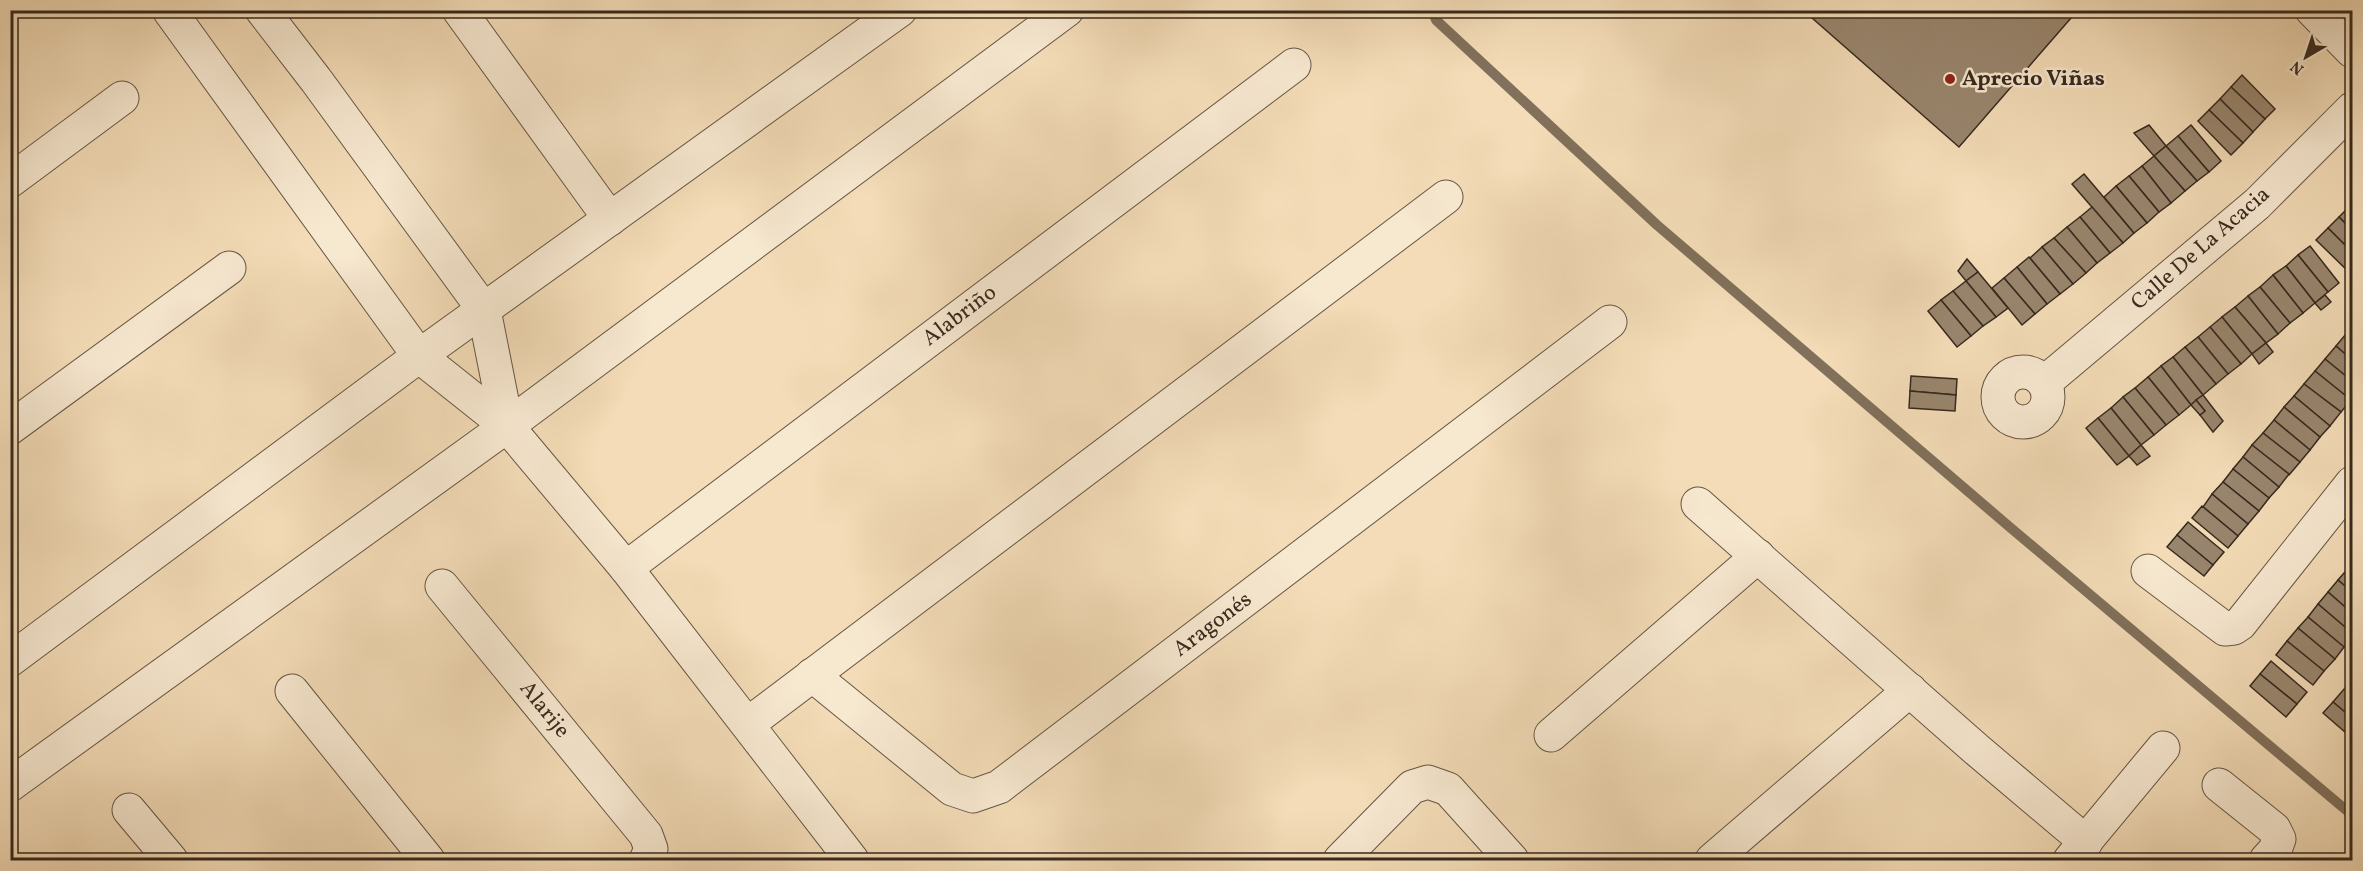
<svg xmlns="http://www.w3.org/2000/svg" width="2363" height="871" viewBox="0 0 2363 871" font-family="Vollkorn,serif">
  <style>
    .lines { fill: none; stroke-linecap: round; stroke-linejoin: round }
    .stream { stroke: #81705b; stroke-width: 10 }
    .building { fill: #99866e; stroke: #37291e; stroke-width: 1.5 }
    .minor-casing { stroke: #665644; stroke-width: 35 }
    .minor { stroke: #f7e8d0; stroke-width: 33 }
    .poi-dot { fill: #8f2418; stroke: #f7e8d0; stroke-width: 2 }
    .labels { text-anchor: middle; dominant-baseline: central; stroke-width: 5; stroke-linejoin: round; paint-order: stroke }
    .poi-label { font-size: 22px; font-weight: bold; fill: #37291e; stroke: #f7e8d0; text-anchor: start }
    .street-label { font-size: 22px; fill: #37291e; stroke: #f7e8d0 }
  </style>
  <rect width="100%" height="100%" fill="#f3dcb7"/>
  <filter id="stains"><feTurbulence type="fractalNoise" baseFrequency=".00333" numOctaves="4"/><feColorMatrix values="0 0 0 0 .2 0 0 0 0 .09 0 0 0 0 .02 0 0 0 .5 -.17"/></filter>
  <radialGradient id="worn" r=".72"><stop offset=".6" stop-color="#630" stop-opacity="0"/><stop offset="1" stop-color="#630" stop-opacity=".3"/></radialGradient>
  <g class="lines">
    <polyline class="stream" points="1432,10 1436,20 1657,225 2012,529 2352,815"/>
  </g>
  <g class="building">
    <polygon points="1803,10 2078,10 1959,147"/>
    <polygon points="2242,75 2275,109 2265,119 2231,87"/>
    <polygon points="2231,87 2265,119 2253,132 2220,99"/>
    <polygon points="2220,99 2253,132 2243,143 2209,110"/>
    <polygon points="2209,110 2243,143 2231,155 2198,121"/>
    <polygon points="2149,125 2166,146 2154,156 2134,133"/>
    <polygon points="2191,125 2221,161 2209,172 2178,136"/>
    <polygon points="2178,136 2209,172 2197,181 2166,146"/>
    <polygon points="2166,146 2197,181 2185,191 2154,156"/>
    <polygon points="2154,156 2185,191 2171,203 2142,166"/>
    <polygon points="2142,166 2171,203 2159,212 2129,176"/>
    <polygon points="2084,174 2134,233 2123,243 2072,184"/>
    <polygon points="2129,176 2159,212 2147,223 2116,186"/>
    <polygon points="2116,186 2147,223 2134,233 2104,197"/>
    <polygon points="2351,205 2352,206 2352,230 2339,217"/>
    <polygon points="2092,207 2123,243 2110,253 2080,217"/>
    <polygon points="2080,217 2110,253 2097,263 2067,227"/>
    <polygon points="2339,217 2352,230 2352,252 2328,228"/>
    <polygon points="2067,227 2097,263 2086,273 2054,238"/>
    <polygon points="2328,228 2352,252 2352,270 2350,273 2316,240"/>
    <polygon points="2054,238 2086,273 2073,284 2042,247"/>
    <polygon points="2310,246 2339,283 2328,292 2298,255"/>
    <polygon points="2042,247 2073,284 2060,294 2030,258"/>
    <polygon points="2298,255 2328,292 2315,303 2286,266"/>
    <polygon points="2029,257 2060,294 2047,304 2017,267"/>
    <polygon points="1967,259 1978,272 1966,281 1958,271"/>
    <polygon points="2286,266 2315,303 2303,313 2273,275"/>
    <polygon points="2017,267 2047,304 2035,314 2004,278"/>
    <polygon points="1978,272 2008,308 1996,317 1966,281"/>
    <polygon points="2273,275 2303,313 2290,323 2260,287"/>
    <polygon points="2004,278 2035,314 2022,325 1992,288"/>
    <polygon points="1966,281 1996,317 1983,326 1953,291"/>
    <polygon points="2260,287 2290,323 2278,334 2248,296"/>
    <polygon points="1953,291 1983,326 1971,336 1941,300"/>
    <polygon points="2325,295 2331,302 2321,310 2315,303"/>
    <polygon points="2248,296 2278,334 2266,343 2235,307"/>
    <polygon points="1941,300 1971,336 1957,347 1928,311"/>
    <polygon points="2235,307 2266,343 2252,354 2222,317"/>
    <polygon points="2222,317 2252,354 2241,364 2210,327"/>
    <polygon points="2210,327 2241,364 2228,374 2198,337"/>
    <polygon points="2346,334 2352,339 2352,360 2336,346"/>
    <polygon points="2198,337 2228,374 2216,384 2185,347"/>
    <polygon points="2266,343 2273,352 2259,364 2252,354"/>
    <polygon points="2336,346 2352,360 2352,381 2325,359"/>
    <polygon points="2185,347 2216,384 2203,395 2173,357"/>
    <polygon points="2173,357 2203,395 2191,405 2161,366"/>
    <polygon points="2325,359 2352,381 2351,400 2315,371"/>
    <polygon points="2161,366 2191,405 2179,415 2148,377"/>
    <polygon points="2315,371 2351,400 2341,412 2304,384"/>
    <polygon points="1911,376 1957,379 1956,395 1910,391"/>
    <polygon points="2148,377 2179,415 2166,425 2135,388"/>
    <polygon points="2304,384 2341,412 2330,426 2294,396"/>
    <polygon points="2135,388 2166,425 2154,435 2123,397"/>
    <polygon points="1910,391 1956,395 1955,411 1909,408"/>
    <polygon points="2203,395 2223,421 2213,432 2200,415 2205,411 2196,400"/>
    <polygon points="2294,396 2330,426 2320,437 2284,407"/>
    <polygon points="2123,397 2154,435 2141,445 2111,408"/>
    <polygon points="2196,400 2205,411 2200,415 2191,405"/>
    <polygon points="2284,407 2320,437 2310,450 2274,420"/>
    <polygon points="2111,408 2141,445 2129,456 2098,418"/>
    <polygon points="2098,418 2129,456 2117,465 2086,428"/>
    <polygon points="2274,420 2310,450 2300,462 2263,433"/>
    <polygon points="2263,433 2300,462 2289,475 2252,445"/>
    <polygon points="2141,445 2150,456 2137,465 2129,456"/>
    <polygon points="2252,445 2289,474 2279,487 2243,457"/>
    <polygon points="2243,457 2279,487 2269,498 2233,469"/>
    <polygon points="2233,469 2269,498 2259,511 2223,482"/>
    <polygon points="2223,482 2259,511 2248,524 2212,494"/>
    <polygon points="2212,494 2248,524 2238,536 2203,507"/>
    <polygon points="2202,506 2238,536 2228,548 2192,518"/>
    <polygon points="2188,522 2224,552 2213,565 2177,535"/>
    <polygon points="2177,535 2213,565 2204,576 2167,547"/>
    <polygon points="2351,565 2352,567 2352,592 2338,580"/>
    <polygon points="2338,580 2352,592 2352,613 2328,592"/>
    <polygon points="2328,592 2352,613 2352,633 2318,604"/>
    <polygon points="2318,604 2352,633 2352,637 2344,647 2308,617"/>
    <polygon points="2308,617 2344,647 2335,659 2298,628"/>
    <polygon points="2298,628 2335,659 2324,671 2287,641"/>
    <polygon points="2287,641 2324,671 2313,685 2276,655"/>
    <polygon points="2271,661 2307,692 2297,704 2260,674"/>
    <polygon points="2260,674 2297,704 2286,717 2250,686"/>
    <polygon points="2345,688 2352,694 2352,718 2333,702"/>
    <polygon points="2333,702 2352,718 2352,738 2323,713"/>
  </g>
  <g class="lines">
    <g class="minor-casing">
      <g id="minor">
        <polyline points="169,10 419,356 507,426 626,568 852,860"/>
        <polyline points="262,10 316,80 484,310 507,426"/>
        <polyline points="459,10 610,219"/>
        <polyline points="2312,10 2352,51"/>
        <polyline points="10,181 122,98"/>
        <circle cx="2023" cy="397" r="25"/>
        <polyline points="2044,383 2257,204 2352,109"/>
        <polyline points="10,428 229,268"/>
        <polyline points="1698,504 1976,749 2086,842"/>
        <polyline points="626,568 1294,65"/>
        <polyline points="2148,571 2225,629 2234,628 2240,624 2352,483"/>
        <polyline points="442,586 646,835 651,849 646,860"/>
        <polyline points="10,660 419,356 900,10"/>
        <polyline points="812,675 952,789 973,796 999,787 1610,322"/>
        <polyline points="292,691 428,860"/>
        <polyline points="748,724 1446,197"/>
        <polyline points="1551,735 1758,556"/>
        <polyline points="10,785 507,426 1067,10"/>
        <polyline points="2219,785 2274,829 2279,839 2275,850 2266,860"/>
        <polyline points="129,810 171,860"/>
        <polyline points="1340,860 1412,787 1428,782 1448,789 1512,860"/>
        <polyline points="1712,860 1910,690"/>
        <polyline points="2070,860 2163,748"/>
      </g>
    </g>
    <use href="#minor" class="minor"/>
  </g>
  <circle class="poi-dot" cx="1950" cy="79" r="6"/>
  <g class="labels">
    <g class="poi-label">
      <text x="1962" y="79">Aprecio Viñas</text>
    </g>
    <g class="street-label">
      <text transform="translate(2201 249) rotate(-41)">Calle De La Acacia</text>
      <text transform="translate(960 316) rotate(-37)">Alabriño</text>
      <text transform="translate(1213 625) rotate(-37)">Aragonés</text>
      <text transform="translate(544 710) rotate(51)">Alarije</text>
    </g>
  </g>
  <rect width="2363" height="871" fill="none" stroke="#f3dcb7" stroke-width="36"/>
  <rect x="12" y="12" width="2339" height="847" fill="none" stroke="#37291e" stroke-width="3"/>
  <rect x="18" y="18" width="2327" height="835" fill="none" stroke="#37291e" stroke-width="1.5"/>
  <g transform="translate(2306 57) rotate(219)" stroke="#f7e8d0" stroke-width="4.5" paint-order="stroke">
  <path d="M0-4.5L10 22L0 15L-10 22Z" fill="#37291e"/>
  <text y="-9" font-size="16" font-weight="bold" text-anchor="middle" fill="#37291e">N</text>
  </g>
  <rect width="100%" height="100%" filter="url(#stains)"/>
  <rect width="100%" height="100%" fill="url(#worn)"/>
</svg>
